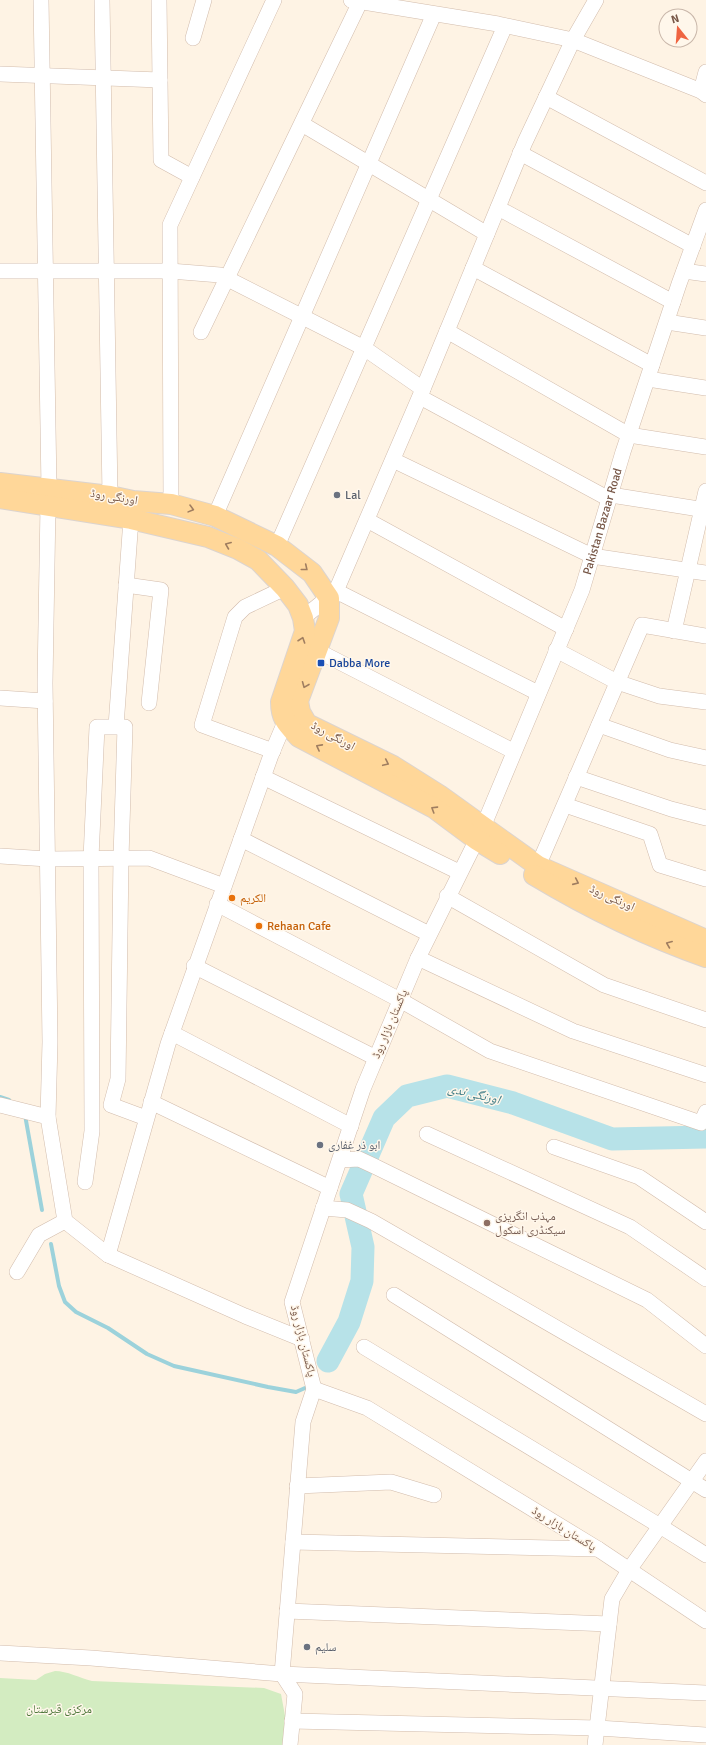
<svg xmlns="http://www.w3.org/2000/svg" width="706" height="1745" viewBox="0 0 706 1745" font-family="Signika,'Noto Naskh Arabic',sans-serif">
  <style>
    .green { fill: #d3ecc1 }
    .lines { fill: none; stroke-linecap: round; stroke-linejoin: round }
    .stream { stroke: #9cd2db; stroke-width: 4 }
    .river { stroke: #b7e2e8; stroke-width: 23 }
    .minor-casing { stroke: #d2bcac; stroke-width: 16 }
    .major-casing { stroke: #dcd4cf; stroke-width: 22 }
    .minor { stroke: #fff; stroke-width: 15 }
    .major { stroke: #ffd799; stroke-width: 20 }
    .oneway { stroke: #a07e60 }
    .worship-dot { fill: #6b7280; stroke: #fff7eb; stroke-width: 1.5 }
    .transit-dot { fill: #1a4fb4; stroke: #fff7eb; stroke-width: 1.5 }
    .food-dot { fill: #e8710a; stroke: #fff7eb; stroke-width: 1.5 }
    .education-dot { fill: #8d6e63; stroke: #fff7eb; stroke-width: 1.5 }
    .labels { text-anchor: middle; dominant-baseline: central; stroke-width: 3; stroke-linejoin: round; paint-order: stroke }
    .worship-label { font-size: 12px; fill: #5b616d; stroke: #fff7eb; text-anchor: start }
    .street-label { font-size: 12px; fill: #785848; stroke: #fff7eb }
    .transit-label { font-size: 12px; fill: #164399; stroke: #fff7eb; text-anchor: start }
    .food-label { font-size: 12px; fill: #c56008; stroke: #fff7eb; text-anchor: start }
    .education-label { font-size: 12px; fill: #785e54; stroke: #fff7eb; text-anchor: start }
    .park-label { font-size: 12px; fill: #4f783c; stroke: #fff7eb }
    .water-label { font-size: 13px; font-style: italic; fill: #3d7b85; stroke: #fff7eb }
  </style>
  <rect width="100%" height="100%" fill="#fef3e4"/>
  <path class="green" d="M55,1671C67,1671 80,1678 92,1681L264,1688L281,1694L286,1721L283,1745H0V1678L36,1680L45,1674Z"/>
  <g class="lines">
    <g class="stream">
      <polyline points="0,1097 9,1100"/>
      <polyline points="25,1115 42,1210"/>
      <polyline points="51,1244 59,1286 65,1302 76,1312 108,1328 147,1354 174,1366 268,1387 296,1392 305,1388"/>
    </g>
    <polyline class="river" points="328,1361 349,1322 362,1281 363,1247 351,1194 384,1118 407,1096 447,1086 513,1103 612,1139 706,1137"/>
    <g class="minor-casing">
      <g id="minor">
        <polyline points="41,0 49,488"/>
        <polyline points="102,0 110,496"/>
        <polyline points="159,0 161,160 192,177"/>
        <polyline points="351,0 498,24 573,40 701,91 706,95"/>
        <polyline points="193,38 204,0"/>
        <polyline points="0,74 160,80"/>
        <polyline points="701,91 706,72"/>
        <polyline points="546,97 706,183"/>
        <polyline points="302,124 487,234"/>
        <polyline points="520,153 693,246"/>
        <polyline points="498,208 673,302"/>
        <polyline points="473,268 652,365"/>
        <polyline points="0,271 170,271 220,275 364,348 423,389"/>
        <polyline points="684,271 706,274"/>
        <polyline points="667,322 706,328"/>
        <polyline points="447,331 629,435 706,447"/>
        <polyline points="201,332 360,2"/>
        <polyline points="648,379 706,388"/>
        <polyline points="420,397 609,499"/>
        <polyline points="393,460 592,556 706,573"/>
        <polyline points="611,495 706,510"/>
        <polyline points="171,504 170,225 274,0"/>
        <polyline points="48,505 45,683 50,1042 48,1117 65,1221 108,1255 245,1316 302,1339"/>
        <polyline points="215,516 434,14"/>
        <polyline points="367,520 566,629"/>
        <polyline points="277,546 505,26"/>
        <polyline points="126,585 161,590 149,703"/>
        <polyline points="336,591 538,693"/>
        <polyline points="303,618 336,591 423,389 525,142 573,40 596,0"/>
        <polyline points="674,631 706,491"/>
        <polyline points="556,650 617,682 659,696 706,702"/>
        <polyline points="318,651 513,751"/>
        <polyline points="0,698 45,701"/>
        <polyline points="599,725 670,750 706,758"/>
        <polyline points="116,726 131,519"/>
        <polyline points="273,751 202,725 235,617 245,607 285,588"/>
        <polyline points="263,777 459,872"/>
        <polyline points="576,777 671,809 706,818"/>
        <polyline points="565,805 650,834 660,865 706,879"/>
        <polyline points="241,839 429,934"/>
        <polyline points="0,856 48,859 149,858 224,886"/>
        <polyline points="538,866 642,625 706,636"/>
        <polyline points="447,896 604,985 706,1020"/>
        <polyline points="217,904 400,1000 490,1051 701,1123 706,1112"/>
        <polyline points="418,958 573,1031 706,1075"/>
        <polyline points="194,966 376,1058"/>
        <polyline points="172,1033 351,1126"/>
        <polyline points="151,1102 330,1188"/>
        <polyline points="0,1105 48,1117"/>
        <polyline points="427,1134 630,1227 706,1279"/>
        <polyline points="554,1147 639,1177 706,1222"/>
        <polyline points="340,1160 359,1159 374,1166 647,1300 706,1346"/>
        <polyline points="85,1182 92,1131 91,858 97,727 125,727 121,858 118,1079 111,1105 146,1118"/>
        <polyline points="323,1208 347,1210 371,1221 706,1414"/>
        <polyline points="108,1255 168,1044 271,755 285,722 292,716"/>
        <polyline points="17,1272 39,1235 65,1221"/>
        <polyline points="394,1295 706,1490"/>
        <polyline points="364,1347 660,1526 706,1555"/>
        <path id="s1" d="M314,1389L292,1302L363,1089L418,958L483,827L582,590L623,452L679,284L706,210"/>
        <polyline points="314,1389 367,1408 598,1549 706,1621"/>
        <polyline points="297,1486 391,1482 434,1495"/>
        <polyline points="293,1542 598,1549"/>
        <polyline points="287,1611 609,1624"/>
        <polyline points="0,1653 91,1658 282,1674 706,1693"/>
        <polyline points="292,1721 598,1728 706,1735"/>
        <polyline points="290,1745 295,1694 282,1674 303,1422 314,1389"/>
        <polyline points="595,1745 612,1599 629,1570 706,1461"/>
      </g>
    </g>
    <g class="major-casing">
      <g id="major">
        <polyline points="0,483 110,496 133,501 171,504 215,516 277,546 312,573 329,598 329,618 298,701 300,712 307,724 393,766 439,795 538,866 706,940"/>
        <path d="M0,498L131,519L208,537L238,549L258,560L285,588L298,605L303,618L305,631L281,702C281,719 287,724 299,737L434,808L477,840L500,854"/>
        <path d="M534,875C589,908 646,936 706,957"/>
      </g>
    </g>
    <use href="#minor" class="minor"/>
    <use href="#major" class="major"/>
  </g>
  <defs><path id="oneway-chevron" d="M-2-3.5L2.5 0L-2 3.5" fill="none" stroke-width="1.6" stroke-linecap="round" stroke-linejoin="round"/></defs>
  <g class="oneway">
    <use href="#oneway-chevron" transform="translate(191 509) rotate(15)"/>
    <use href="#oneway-chevron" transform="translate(228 545) rotate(-158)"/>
    <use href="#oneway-chevron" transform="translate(305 568) rotate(39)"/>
    <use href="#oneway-chevron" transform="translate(302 640) rotate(-71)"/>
    <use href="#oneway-chevron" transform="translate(305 685) rotate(112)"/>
    <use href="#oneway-chevron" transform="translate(319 747) rotate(-152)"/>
    <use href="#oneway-chevron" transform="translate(386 763) rotate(25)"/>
    <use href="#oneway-chevron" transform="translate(434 809) rotate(-148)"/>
    <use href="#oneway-chevron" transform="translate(576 882) rotate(24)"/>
    <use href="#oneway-chevron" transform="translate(669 944) rotate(-158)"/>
  </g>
  <g class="worship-dot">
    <circle cx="337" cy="495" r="4"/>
    <circle cx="320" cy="1145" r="4"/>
    <circle cx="307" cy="1647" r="4"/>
  </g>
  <rect class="transit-dot" x="317" y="659" width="8" height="8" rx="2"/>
  <g class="food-dot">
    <circle cx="232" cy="898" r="4"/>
    <circle cx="259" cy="926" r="4"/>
  </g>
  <circle class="education-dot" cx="487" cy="1223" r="4"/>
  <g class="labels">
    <g class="worship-label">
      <text x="345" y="495">Lal</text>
      <text x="328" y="1145">ابو ذر غفاری</text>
      <text x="315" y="1647">سلیم</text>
    </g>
    <g class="street-label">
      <text transform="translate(114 497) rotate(9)">اورنگی روڈ</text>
      <text stroke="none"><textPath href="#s1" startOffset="931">Pakistan Bazaar Road</textPath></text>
      <text transform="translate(333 736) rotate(28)">اورنگی روڈ</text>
      <text transform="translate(612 898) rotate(24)">اورنگی روڈ</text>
      <text transform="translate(390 1024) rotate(-67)">پاکستان بازار روڈ</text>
      <text transform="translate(303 1341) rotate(76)">پاکستان بازار روڈ</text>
      <text transform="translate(564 1529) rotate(32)">پاکستان بازار روڈ</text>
    </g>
    <g class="transit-label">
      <text x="329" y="663">Dabba More</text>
    </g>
    <g class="food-label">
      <text x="240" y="898">الکریم</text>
      <text x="267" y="926">Rehaan Cafe</text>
    </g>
    <g class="education-label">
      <text x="495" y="1216">مہذب انگریزی<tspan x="495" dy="14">سیکنڈری اسکول</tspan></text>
    </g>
    <g class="park-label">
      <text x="59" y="1709">مرکزی قبرستان</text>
    </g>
    <g class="water-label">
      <text transform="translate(474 1094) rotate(13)">اورنگی ندی</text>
    </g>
  </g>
  <g transform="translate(678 28) rotate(343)"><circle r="19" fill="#fff7eb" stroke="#c9b7aa"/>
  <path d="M0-3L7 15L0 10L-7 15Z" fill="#ef6441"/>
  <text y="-6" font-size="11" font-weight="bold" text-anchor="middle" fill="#785848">N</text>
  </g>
</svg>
